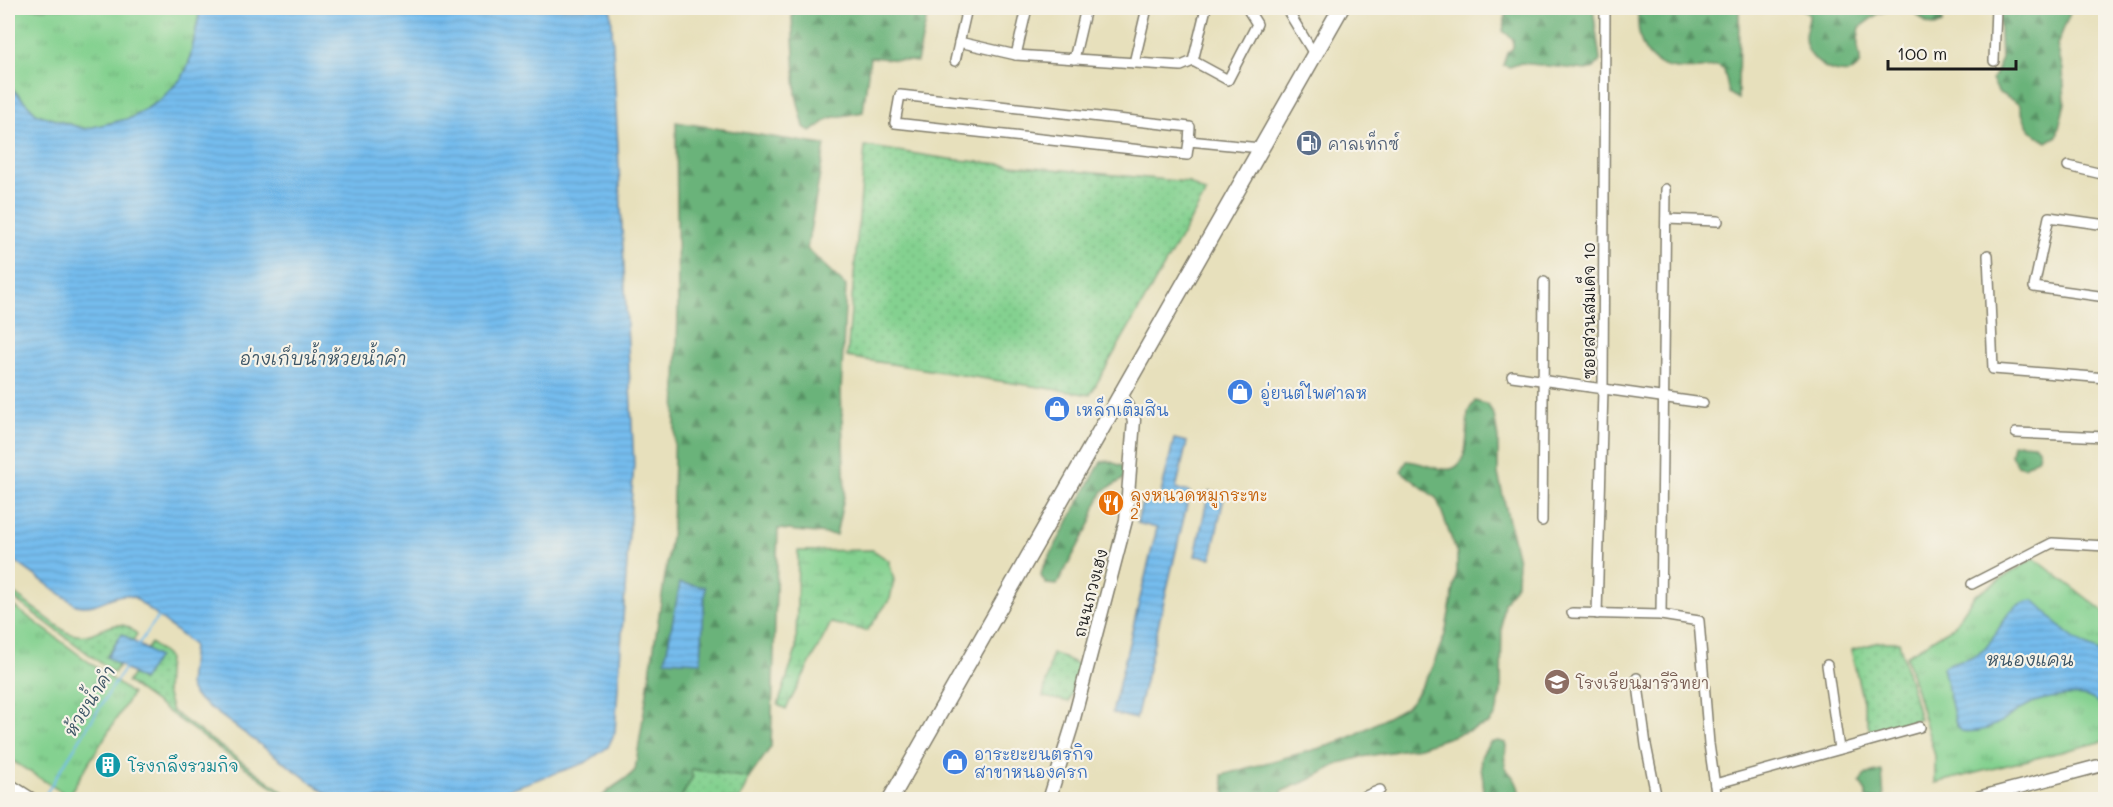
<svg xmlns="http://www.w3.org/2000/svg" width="2113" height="807" viewBox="0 0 2113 807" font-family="Mali,'Playpen Sans Thai',sans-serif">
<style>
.grass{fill:url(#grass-dots);stroke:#507656;stroke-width:1.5}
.forest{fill:url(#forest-firs);stroke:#44684b;stroke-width:1.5}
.wetland{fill:url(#wetland-marsh);stroke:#507656;stroke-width:1.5}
.park{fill:url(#park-tufts);stroke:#507656;stroke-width:1.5}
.water{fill:url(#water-rules);stroke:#486c84;stroke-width:1.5}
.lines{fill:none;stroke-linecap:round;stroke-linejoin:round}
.stream{stroke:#75bced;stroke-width:2}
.minor-casing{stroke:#827e6c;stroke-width:12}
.tertiary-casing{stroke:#827e6c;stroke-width:15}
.primary-casing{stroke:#827e6c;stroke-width:18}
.minor{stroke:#fff;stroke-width:9}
.tertiary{stroke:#fff;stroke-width:12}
.primary{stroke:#fff;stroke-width:15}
.labels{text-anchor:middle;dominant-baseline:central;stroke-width:4.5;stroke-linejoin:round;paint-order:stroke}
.service-label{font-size:16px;fill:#4e5e75;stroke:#f7f3e8;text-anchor:start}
.street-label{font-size:16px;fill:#1c1c1c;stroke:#f7f3e8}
.shop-label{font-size:16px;fill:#366cbe;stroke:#f7f3e8;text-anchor:start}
.food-label{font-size:16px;fill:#c56008;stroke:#f7f3e8;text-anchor:start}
.education-label{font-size:16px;fill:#785e54;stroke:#f7f3e8;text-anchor:start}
.culture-label{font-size:16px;fill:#0d838f;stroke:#f7f3e8;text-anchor:start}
.water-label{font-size:18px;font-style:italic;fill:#3b5465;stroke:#f7f3e8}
</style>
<defs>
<pattern id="grass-dots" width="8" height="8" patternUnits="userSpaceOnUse" patternTransform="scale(1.5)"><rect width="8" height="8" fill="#84d190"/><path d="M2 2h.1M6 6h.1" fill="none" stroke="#71b37c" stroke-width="1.8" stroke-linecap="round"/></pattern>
<pattern id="forest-firs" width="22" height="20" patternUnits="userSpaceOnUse" patternTransform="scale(1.5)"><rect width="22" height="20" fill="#6bb37a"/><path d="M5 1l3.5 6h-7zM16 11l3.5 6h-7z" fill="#579163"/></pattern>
<pattern id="wetland-marsh" width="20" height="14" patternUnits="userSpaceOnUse" patternTransform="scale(1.5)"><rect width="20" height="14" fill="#84d190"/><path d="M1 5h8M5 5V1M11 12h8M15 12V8" fill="none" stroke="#71b37c"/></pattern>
<pattern id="park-tufts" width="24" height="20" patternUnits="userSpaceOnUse" patternTransform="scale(1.5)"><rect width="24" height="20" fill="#84d190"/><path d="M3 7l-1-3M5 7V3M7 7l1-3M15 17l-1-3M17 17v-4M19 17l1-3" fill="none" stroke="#71b37c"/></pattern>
<pattern id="water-rules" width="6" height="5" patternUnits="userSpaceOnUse" patternTransform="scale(1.5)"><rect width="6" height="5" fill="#75bced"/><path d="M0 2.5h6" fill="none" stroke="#65a1cb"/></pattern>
</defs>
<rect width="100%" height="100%" fill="#f7f3e8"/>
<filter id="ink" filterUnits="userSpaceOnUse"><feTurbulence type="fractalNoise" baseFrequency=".0167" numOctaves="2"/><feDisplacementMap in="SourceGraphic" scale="12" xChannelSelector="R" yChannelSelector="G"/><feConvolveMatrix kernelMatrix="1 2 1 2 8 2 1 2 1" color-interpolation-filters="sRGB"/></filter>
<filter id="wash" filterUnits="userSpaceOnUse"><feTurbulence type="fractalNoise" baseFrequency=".008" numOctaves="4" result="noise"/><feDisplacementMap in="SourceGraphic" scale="24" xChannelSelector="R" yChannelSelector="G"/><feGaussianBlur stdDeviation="1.35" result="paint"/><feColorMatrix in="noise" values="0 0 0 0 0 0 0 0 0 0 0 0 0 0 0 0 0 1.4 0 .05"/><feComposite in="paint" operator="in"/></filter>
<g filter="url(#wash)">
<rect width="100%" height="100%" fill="#e7e0bc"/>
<g class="grass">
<polygon points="865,146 949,159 1188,182 1206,193 1090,395 847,357"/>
<path d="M8,589L66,632C93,643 98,624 121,625C127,625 133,630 137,634L133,641L122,634L107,656L119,665L114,673L8,594Z"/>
<polygon points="1879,642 1899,642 1920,719 1870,732 1851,650"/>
<polygon points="151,643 168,657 166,692 172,711 293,799 289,799 127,682 133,674 141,680 157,658 146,650"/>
<polygon points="1052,653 1080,665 1069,702 1043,697"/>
<polygon points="691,769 749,778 740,799 680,800 692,778"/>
</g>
<g class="forest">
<polygon points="797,8 929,8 917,62 870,57 863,112 830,118 811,132 804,127 796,95 792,16"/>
<polygon points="1507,8 1593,8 1600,60 1594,68 1586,70 1521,63 1510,67 1503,65 1507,53 1513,48 1513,39 1503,31"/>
<path d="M1641,8H1693L1709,11L1716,8H1754L1739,10L1738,99L1729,93L1724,70L1718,66C1669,76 1635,68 1638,11Z"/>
<path d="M1801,8H1896L1879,13L1860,27C1859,34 1857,40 1858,46C1858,53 1862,58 1859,65C1854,73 1847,73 1838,72C1822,69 1805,55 1805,37C1805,28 1810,23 1809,14Z"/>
<polygon points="1909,8 1939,8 1943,15 1942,23 1935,26 1927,23"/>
<path d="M1999,8H2072L2057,45L2063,70L2065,103L2057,136L2047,142C2027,130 2026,126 2019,104L1999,93L1992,80L2001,61Z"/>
<path d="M676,122L825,145L807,249L846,286L841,392L845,492L836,535L778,529L771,747L749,778L691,769L692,778L680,799L603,800L602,797C612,785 625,782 635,770L672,530L678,312Z"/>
<path d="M1475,401L1488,405L1494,415L1498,438V474L1518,560L1517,583L1504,603L1502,615L1501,692L1496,715L1488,724L1420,747L1362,757L1340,763L1309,780L1282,791L1283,799H1227L1222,775L1331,745L1353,736L1406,707L1414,698L1432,668L1445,634L1457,572V554L1437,499L1401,471L1407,461C1420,462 1431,468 1443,469C1472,473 1466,429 1468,413C1469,408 1473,405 1475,401Z"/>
<polygon points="2021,443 2034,444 2039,450 2038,457 2025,467 2017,465 2011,455 2013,444"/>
<polygon points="1108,461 1125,467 1127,473 1122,480 1103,491 1095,507 1091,522 1057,585 1046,584 1041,576 1042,570 1101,462"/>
<path d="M1498,741L1506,743L1505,768C1514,777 1521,786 1519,799H1482C1482,793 1484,786 1483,780C1480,761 1477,759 1490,743Z"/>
<polygon points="1882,771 1884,799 1866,799 1866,792 1860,783 1864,775"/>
</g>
<polygon class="wetland" points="873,550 889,561 894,580 890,599 867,631 831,623 786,709 778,705 796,650 798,551"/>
<g class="park">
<polygon points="8,8 198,8 199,16 189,63 182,78 159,101 131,118 85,129 36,114 8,84"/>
<polygon points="2034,558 2105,612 2105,741 1935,783 1935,756 1906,656 1954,626 1974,596"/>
<polygon points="8,602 132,694 68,796 8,758"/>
</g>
<g class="water">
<path d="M198,8H611L634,464L615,732L608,747L585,763L480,799H334L194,696L189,685L193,645L135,598C132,597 129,595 126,595C110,594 95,611 76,605L8,556V84L37,114L85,129L131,118L159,101L182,78L189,63L199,16Z"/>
<polygon points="1174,439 1187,442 1176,489 1190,492 1136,719 1112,713 1157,528 1137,523 1143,498 1159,502"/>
<polygon points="1209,491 1224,497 1211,558 1195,556"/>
<polygon points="680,583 705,587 701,662 665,660"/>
<path d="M2033,600C2049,611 2053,622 2068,634C2079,643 2094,648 2105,657V709C2101,706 2096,700 2090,698C2080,692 2041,698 2030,704C2005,716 1993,735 1961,731L1956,724L1943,667C1951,661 1968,660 1978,654C2002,639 1999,605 2033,600Z"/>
<polygon points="122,634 158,657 142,680 107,657"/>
</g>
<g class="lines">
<g class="stream">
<polyline points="137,646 158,617"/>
<polyline points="42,800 125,667"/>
</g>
</g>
</g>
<g filter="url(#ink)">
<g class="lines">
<g class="minor-casing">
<g id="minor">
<polyline points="1286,8 1314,54"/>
<polyline points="959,42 1016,55 1181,66 1193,61 1206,8"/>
<polyline points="1016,55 1027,8"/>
<polyline points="1074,59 1086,8"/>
<polyline points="955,61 967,8"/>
<polyline points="1193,61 1228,80 1257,24 1247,8"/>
<polyline points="1994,61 1996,8"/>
<polyline points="1134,63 1147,8"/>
<polyline points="1189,141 1190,127 900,95 895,123 1187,155 1189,141 1260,148"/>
<polyline points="2068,166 2106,175"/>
<polyline points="1666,219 1718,221"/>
<polyline points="2106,225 2049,217 2034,287 2106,297"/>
<polyline points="1988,255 1993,369 2106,378"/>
<polyline points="1512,376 1703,403"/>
<polyline points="2016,433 2106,437"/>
<polyline points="1542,521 1544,282"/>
<polyline points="1972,584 2052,543 2106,546"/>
<polyline points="1572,613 1661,615 1699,621 1709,744 1717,800"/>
<polyline points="1597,614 1603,389 1605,8"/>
<polyline points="1661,615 1666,189"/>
<polyline points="1827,665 1839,749"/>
<polyline points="1637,678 1646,745 1657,800"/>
<polyline points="1715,784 1920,727"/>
<polyline points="1356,800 1380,790"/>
</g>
</g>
<g class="tertiary-casing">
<g id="tertiary">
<polyline points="1049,800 1072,726 1126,520 1134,420 1120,393"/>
<polyline points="1970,800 2106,764"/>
</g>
</g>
<g class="primary-casing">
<g id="primary">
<polyline points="8,786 30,800"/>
<polyline points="890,800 1341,8"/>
</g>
</g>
<use href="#minor" class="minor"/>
<use href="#tertiary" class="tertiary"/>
<use href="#primary" class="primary"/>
</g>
</g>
<defs>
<g id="fuel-disc" transform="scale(1.35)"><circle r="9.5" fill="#5c6f8a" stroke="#f7f3e8"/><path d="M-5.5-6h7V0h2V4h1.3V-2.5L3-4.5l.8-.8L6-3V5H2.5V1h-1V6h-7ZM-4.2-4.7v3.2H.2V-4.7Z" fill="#fff"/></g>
<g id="shop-disc" transform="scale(1.35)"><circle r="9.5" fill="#3f7fe0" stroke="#f7f3e8"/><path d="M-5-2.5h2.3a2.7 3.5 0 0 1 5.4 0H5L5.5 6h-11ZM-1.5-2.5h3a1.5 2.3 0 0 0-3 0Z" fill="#fff"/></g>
<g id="restaurant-disc" transform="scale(1.35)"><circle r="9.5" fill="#e8710a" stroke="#f7f3e8"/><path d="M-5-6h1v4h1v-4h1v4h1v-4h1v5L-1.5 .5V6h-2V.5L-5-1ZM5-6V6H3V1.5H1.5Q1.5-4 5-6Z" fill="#fff"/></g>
<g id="school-disc" transform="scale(1.35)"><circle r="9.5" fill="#8d6e63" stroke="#f7f3e8"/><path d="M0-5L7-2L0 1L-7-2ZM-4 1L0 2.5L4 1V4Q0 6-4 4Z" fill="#fff"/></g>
<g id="building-disc" transform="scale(1.35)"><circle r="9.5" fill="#0f9aa8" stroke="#f7f3e8"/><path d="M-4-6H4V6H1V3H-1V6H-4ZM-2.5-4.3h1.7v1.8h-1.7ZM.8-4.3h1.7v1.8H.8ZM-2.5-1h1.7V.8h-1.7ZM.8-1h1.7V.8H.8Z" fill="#fff"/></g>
</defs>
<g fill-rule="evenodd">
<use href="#fuel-disc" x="1309" y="143"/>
<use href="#shop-disc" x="1240" y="392"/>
<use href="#shop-disc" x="1057" y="409"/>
<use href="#restaurant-disc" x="1111" y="503"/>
<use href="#school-disc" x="1557" y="682"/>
<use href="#shop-disc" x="955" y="762"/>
<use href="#building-disc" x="108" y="765"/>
</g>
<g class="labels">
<g class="service-label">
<text x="1328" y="143">คาลเท็กซ์</text>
</g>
<g class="street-label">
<text transform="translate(1588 311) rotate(-90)">ซอยสวนสมเด็จ 10</text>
<text transform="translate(1090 593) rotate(-75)">ถนนกวงเฮง</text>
</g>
<g class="shop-label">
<text x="1260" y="392">อู่ยนต์ไพศาลห</text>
<text x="1076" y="409">เหล็กเติมสิน</text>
<text x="974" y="753">อาระยะยนตรกิจ<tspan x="974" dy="18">สาขาหนองครก</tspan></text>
</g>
<g class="food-label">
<text x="1130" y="494">ลุงหนวดหมูกระทะ<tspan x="1130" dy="18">2</tspan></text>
</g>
<g class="education-label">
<text x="1576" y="682">โรงเรียนมารีวิทยา</text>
</g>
<g class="culture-label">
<text x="128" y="765">โรงกลึงรวมกิจ</text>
</g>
<g class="water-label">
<text x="323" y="358">อ่างเก็บน้ำห้วยน้ำคำ</text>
<text x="2030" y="659">หนองแคน</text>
<text transform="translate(89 701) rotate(-58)">ห้วยน้ำคำ</text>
</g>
</g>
<rect width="2113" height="807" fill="none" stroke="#f7f3e8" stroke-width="30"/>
<path d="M1888 60v9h128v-9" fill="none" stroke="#1c1c1c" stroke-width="3"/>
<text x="1897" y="60" font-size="18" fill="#1c1c1c" stroke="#f7f3e8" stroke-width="4.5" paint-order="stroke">100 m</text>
</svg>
